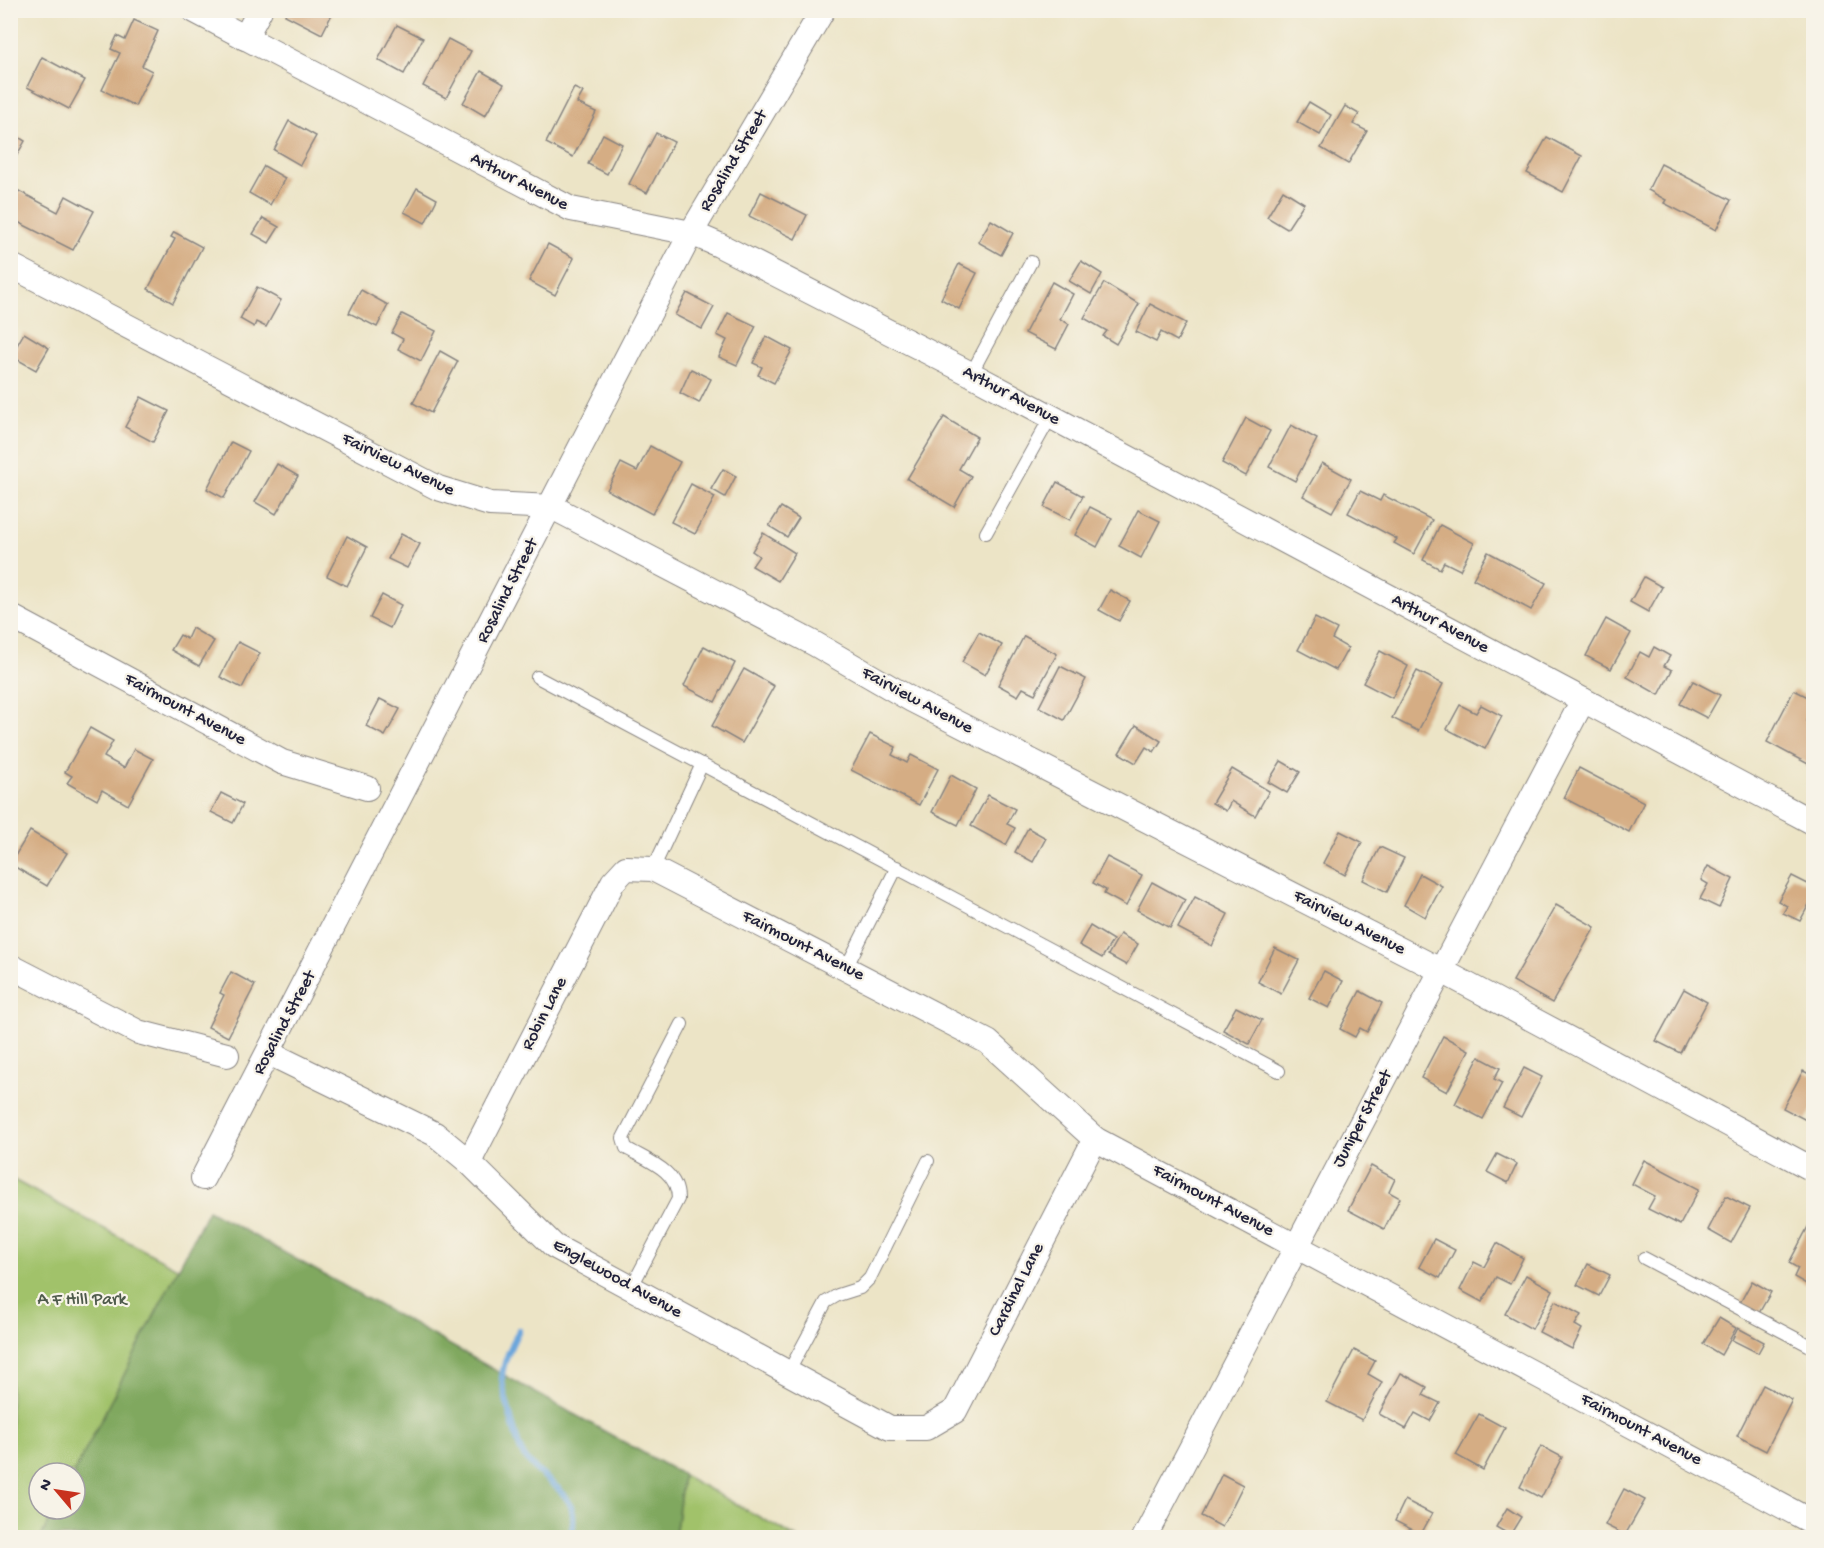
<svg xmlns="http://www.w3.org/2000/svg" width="1824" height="1548" viewBox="0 0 1824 1548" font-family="'Gochi Hand',sans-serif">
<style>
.green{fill:#a1c26a;stroke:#627252;stroke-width:1.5}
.forest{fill:#80a85e;stroke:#51654c;stroke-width:1.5}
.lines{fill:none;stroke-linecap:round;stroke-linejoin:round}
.stream{stroke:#6aa6db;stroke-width:6}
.building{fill:#d5ad84}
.service-casing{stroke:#878380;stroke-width:14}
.minor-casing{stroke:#878380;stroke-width:26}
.service{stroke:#fff;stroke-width:12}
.minor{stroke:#fff;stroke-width:24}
.labels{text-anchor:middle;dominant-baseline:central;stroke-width:4.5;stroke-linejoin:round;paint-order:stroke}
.street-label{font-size:18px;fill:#22223b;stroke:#f7f3e8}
.park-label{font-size:18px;fill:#4e5a4b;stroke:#f7f3e8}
</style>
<rect width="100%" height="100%" fill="#f7f3e8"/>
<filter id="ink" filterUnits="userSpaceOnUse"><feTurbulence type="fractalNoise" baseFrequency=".0167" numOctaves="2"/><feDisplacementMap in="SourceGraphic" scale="12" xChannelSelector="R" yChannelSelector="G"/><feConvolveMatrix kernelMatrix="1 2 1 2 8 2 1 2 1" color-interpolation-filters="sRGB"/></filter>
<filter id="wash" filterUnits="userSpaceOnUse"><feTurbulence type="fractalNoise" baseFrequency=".008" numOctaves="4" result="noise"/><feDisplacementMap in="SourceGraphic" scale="24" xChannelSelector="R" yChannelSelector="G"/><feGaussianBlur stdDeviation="1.35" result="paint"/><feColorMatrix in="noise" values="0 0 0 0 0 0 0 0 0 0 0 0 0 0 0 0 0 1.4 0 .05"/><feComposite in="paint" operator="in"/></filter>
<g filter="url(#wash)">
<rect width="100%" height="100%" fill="#ece4c6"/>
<g class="green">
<polygon points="10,1178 179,1269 74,1473 39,1473 39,1509 55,1509 41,1537 11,1537"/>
<polygon points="683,1475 796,1537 675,1538"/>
</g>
<polygon class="forest" points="208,1210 683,1475 675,1537 41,1537 55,1509 75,1509 74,1473"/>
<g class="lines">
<path class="stream" d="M519,1330C512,1344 503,1362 502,1377C501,1384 518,1446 522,1453C541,1485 586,1490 570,1538"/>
</g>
<g id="blocks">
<g class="building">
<polygon points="287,10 334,10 322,34 285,15"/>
<polygon points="134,20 158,31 142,66 152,71 135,106 102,90 120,53 111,49 117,36 125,40"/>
<polygon points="397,25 423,38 404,74 378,60"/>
<polygon points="448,39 471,51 446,98 423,86"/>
<polygon points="42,57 85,80 69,109 27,87"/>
<polygon points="481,71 504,84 485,116 463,103"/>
<polygon points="574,88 583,92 577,103 596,112 573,157 546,143"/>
<polygon points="1309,102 1331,115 1320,135 1297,122"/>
<polygon points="1345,106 1359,114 1353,124 1367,131 1348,164 1321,148"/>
<polygon points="289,121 316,136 300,165 274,150"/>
<polygon points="10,132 25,141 10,167"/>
<polygon points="656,133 674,142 647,193 629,184"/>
<polygon points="603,134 622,144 607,174 588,164"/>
<polygon points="1547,137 1582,156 1563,192 1527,173"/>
<polygon points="1661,164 1731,200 1716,230 1664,203 1666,200 1648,190"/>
<polygon points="264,166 285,178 270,205 249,193"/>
<polygon points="417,188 437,199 425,223 404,212"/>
<polygon points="15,189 58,212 66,196 94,211 73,250 10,218 10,197"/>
<polygon points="1283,190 1304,203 1287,229 1267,217"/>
<polygon points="761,192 807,215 795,239 749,216"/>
<polygon points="263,218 279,227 269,243 253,234"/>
<polygon points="991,220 1013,233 1001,255 978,242"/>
<polygon points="174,232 202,247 173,303 148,289 175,239 171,237"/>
<polygon points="548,244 574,258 555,295 529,281"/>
<polygon points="1081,261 1102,274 1091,294 1069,281"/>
<polygon points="959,264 977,273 959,309 941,299"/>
<polygon points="1052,282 1073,294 1060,319 1069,324 1056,349 1025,333"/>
<polygon points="1104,283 1139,304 1116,344 1103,336 1107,331 1084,318"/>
<polygon points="257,287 281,300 266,327 256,322 254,327 240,319"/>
<polygon points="361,290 388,305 377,327 349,313"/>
<polygon points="687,293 714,307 702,329 675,315"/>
<polygon points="1150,304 1186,323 1177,341 1161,332 1156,342 1136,332"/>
<polygon points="728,313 756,326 737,365 719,357 727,340 717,335"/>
<polygon points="402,314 436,331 421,361 398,349 403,339 392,333"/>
<polygon points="24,333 49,348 36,370 11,356"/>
<polygon points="766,336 792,350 774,383 758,375 762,367 753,363"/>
<polygon points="440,351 458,361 431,413 413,403"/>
<polygon points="691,369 711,379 699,403 680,393"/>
<polygon points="141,397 169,411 153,442 125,427"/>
<polygon points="944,417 977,437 959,469 971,476 954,507 907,479"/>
<polygon points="1246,418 1270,431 1246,476 1222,463"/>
<polygon points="1291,425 1317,439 1295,481 1269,467"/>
<polygon points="231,442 249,451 224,498 207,489"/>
<polygon points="650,446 680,462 652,514 607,490 621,463 637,471"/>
<polygon points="1322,463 1351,479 1332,512 1303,496"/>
<polygon points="277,464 298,476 276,514 255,502"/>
<polygon points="723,469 736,476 725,497 711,489"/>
<polygon points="1057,482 1083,496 1070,520 1044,507"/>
<polygon points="691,484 715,497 695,534 671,522"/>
<polygon points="1360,491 1380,501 1383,495 1432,520 1414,554 1394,543 1397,539 1348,513"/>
<polygon points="781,507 799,518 787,537 769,526"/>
<polygon points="1090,507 1112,518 1097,547 1075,535"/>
<polygon points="1138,510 1160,521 1141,558 1119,546"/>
<polygon points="1440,525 1474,543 1460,570 1444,562 1440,569 1423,560"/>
<polygon points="763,533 795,553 778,581 752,566 759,556 752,551"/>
<polygon points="401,534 420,544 407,568 388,559"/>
<polygon points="347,536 367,547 347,586 327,576"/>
<polygon points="1488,552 1546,583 1531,610 1473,579"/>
<polygon points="1644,577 1662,587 1648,612 1630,602"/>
<polygon points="1110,590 1130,601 1119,621 1099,610"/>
<polygon points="382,595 401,605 390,628 370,618"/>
<polygon points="1315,618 1337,629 1332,639 1348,648 1336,670 1298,650"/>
<polygon points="1606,619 1631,633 1611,669 1586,656"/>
<polygon points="192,628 214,641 199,666 171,650 180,635 187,639"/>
<polygon points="979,632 1002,645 985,675 962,662"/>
<polygon points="1024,636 1057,654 1035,694 1023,688 1018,696 998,685"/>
<polygon points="238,642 260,653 242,688 220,677"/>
<polygon points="704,646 735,663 715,702 684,686"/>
<polygon points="1654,647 1670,656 1664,666 1672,670 1659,695 1627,677 1640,652 1649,657"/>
<polygon points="1380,651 1408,666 1392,698 1363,683"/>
<polygon points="1060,666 1086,679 1064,720 1039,707"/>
<polygon points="744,669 774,686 742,743 712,726"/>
<polygon points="1417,671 1443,684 1418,731 1392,718"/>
<polygon points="1693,681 1720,695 1707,718 1680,704"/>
<polygon points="1794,690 1814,700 1814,707 1806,721 1814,725 1814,758 1810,765 1767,742"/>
<polygon points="380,699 400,709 385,736 366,726"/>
<polygon points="1460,705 1476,713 1481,705 1502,716 1485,749 1447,729"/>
<polygon points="1136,725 1161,741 1154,752 1146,747 1136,763 1119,753"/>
<polygon points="90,728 113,741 104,757 124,768 134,749 153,759 128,805 102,790 97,800 67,783 72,776 65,772"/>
<polygon points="870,734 896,747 892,755 907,763 911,755 938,769 919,805 851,770"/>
<polygon points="1281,761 1300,772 1287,793 1268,782"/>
<polygon points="1579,768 1644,802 1629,832 1564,798"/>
<polygon points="1232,769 1269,791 1255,816 1231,801 1226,811 1212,803"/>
<polygon points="951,775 976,789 958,825 932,812"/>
<polygon points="221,793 243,804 233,823 211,812"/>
<polygon points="988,795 1015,809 1007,824 1015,828 1006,845 971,826"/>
<polygon points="1028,828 1046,838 1033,862 1015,852"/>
<polygon points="30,831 67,853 47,886 10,864"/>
<polygon points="1340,831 1362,842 1345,875 1323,863"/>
<polygon points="1380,847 1404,858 1387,892 1363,880"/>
<polygon points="1107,857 1142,875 1126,906 1104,894 1106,890 1093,883"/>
<polygon points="1708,866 1733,879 1719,908 1700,899 1708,884 1701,880"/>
<polygon points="1420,874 1442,886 1425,917 1404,905"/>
<polygon points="1792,876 1814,887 1814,895 1800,921 1783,913 1787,906 1778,901"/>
<polygon points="1152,882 1185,900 1170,928 1137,910"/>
<polygon points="1195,897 1228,914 1212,946 1178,928"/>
<polygon points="1556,905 1595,927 1552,1003 1513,981"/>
<polygon points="1090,926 1113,940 1102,958 1079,945"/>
<polygon points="1120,934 1138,944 1126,965 1108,955"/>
<polygon points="1275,948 1299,960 1281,994 1258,982"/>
<polygon points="1324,971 1343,981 1329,1008 1309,998"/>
<polygon points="231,972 255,985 228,1037 208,1027 224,995 220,993"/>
<polygon points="1684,989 1707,1002 1680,1053 1656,1041"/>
<polygon points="1360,991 1382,1003 1367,1032 1360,1028 1355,1037 1340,1029"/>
<polygon points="1236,1007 1262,1020 1249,1044 1223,1030"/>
<polygon points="1443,1036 1469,1050 1447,1092 1421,1078"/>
<polygon points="1479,1057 1500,1068 1494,1079 1502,1083 1483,1119 1455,1104"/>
<polygon points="1524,1068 1542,1077 1521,1117 1503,1108"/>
<polygon points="1803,1071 1814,1076 1814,1107 1806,1120 1783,1108"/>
<polygon points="1497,1154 1517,1164 1508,1183 1487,1172"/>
<polygon points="1644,1160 1699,1189 1680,1225 1648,1209 1655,1196 1632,1184"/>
<polygon points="1371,1166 1395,1179 1389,1192 1400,1198 1384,1229 1348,1210"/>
<polygon points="1726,1196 1750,1208 1731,1243 1708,1230"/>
<polygon points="1810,1223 1814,1225 1814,1274 1808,1285 1794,1277 1798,1268 1789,1263"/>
<polygon points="1434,1239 1455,1250 1440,1278 1419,1267"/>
<polygon points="1497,1243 1523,1258 1510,1284 1496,1277 1482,1302 1460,1290 1474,1262 1484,1267"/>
<polygon points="1588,1264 1610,1275 1599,1296 1577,1285"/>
<polygon points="1526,1275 1553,1290 1532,1329 1505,1314"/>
<polygon points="1752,1281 1771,1292 1759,1313 1740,1303"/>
<polygon points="1555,1301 1581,1315 1575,1325 1582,1329 1572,1349 1539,1332"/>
<polygon points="1719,1318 1736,1328 1721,1355 1703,1344"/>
<polygon points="1738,1328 1764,1342 1758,1353 1732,1340"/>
<polygon points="1354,1350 1375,1361 1368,1374 1382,1382 1362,1420 1327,1402"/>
<polygon points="1401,1373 1427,1387 1423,1395 1440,1403 1430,1421 1415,1413 1406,1429 1379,1414"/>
<polygon points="1763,1385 1792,1400 1766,1451 1737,1436"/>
<polygon points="1479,1414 1505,1428 1483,1470 1456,1455"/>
<polygon points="1541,1446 1562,1457 1541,1498 1520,1487"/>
<polygon points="1222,1474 1243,1485 1222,1527 1201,1516"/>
<polygon points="1624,1489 1645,1500 1625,1535 1605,1525"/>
<polygon points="1405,1500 1432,1514 1421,1534 1395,1521"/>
<polygon points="1507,1508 1521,1517 1510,1535 1496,1527"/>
</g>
</g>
</g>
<g filter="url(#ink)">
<use href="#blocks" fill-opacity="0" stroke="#878380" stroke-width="1.5"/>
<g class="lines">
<g class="service-casing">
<g id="service">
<polyline points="971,374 1031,262"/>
<polyline points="986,533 1050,418"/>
<polyline points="537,677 1279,1071"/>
<polyline points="653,869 702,764"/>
<polyline points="846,968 897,867"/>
<polyline points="1644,1258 1814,1348"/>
<path d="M631,1288L678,1199C678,1170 648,1161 626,1148L623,1138L682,1024"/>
<polyline points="788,1373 826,1302 838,1295 860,1288 870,1278 928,1161"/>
</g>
</g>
<g class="minor-casing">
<g id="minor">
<polyline points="193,10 571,209 691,233 719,245 971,374 1814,823"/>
<polyline points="245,38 260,10"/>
<polyline points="10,265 438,488 490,504 552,507 815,644 912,700 1442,971 1814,1170"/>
<polyline points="10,616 282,762 367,788"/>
<polyline points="10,966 138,1032 227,1055"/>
<polyline points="269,1053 435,1134 469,1162 554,1246 890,1428 926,1428 955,1411 1095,1139"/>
<polyline points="469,1162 613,882 626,868 653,869 988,1042 1095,1139 1814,1523"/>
<polyline points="203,1178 691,233 823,10"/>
<polyline points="1144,1538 1583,700"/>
</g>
</g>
<use href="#service" class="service"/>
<use href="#minor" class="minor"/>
</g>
</g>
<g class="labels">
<g class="street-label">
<text transform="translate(734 161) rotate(-59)">Rosalind Street</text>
<text transform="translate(519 182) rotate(27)">Arthur Avenue</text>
<text transform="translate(1011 396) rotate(28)">Arthur Avenue</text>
<text transform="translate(398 465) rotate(26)">Fairview Avenue</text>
<text transform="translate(508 591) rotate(-63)">Rosalind Street</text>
<text transform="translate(1440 624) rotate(28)">Arthur Avenue</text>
<text transform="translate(917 701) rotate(28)">Fairview Avenue</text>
<text transform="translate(185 710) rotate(28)">Fairmount Avenue</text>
<text transform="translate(1349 923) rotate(27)">Fairview Avenue</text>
<text transform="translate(803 946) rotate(27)">Fairmount Avenue</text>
<text transform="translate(545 1014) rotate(-63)">Robin Lane</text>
<text transform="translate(285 1023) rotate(-62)">Rosalind Street</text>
<text transform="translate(1363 1119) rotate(-62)">Juniper Street</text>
<text transform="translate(1213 1201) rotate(28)">Fairmount Avenue</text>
<text transform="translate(617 1279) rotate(29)">Englewood Avenue</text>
<text transform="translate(1017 1290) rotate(-63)">Cardinal Lane</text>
<text transform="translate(1641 1430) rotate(28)">Fairmount Avenue</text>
</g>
<g class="park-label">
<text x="82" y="1300">A F Hill Park</text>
</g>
</g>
<rect width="1824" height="1548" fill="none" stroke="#f7f3e8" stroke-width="36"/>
<g transform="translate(57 1491) rotate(299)"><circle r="28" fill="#f7f3e8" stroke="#a29fa3" stroke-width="1.5"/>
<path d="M0-4.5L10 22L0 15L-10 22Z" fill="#c8321e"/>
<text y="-9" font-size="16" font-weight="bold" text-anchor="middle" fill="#22223b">N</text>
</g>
</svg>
